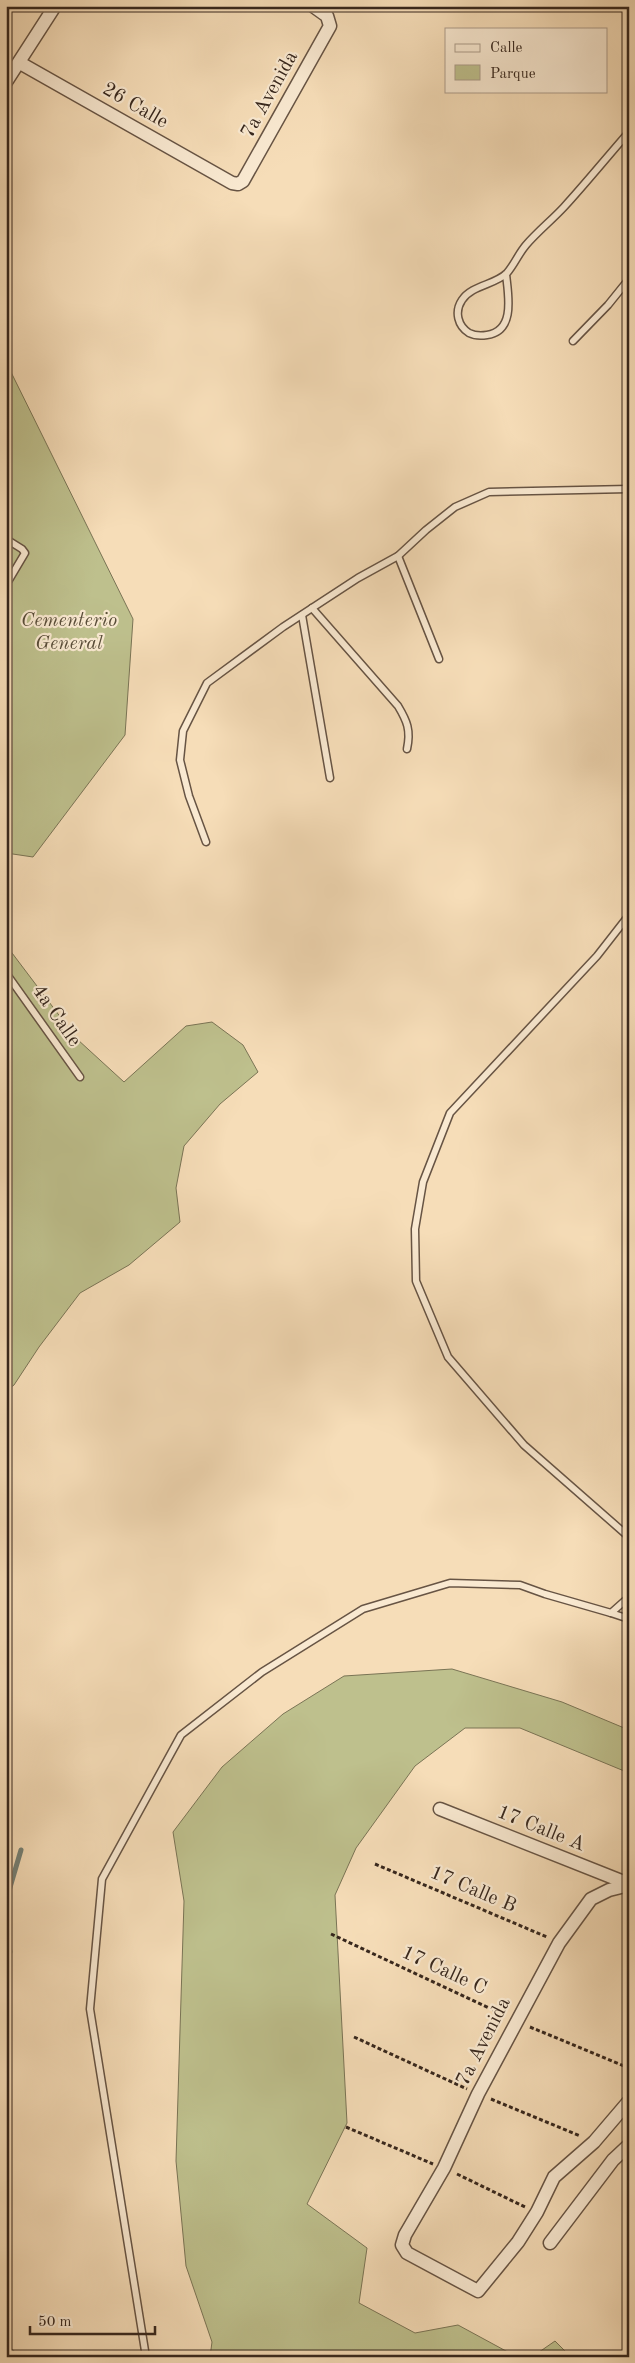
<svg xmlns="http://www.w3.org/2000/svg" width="635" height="2363" viewBox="0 0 635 2363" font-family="'Old Standard TT',serif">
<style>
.green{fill:#bec08d;stroke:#7a7455}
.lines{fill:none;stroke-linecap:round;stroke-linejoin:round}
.stream{stroke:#748076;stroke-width:5}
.lane-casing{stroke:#675444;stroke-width:9}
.street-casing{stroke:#675444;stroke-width:15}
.path{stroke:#37271d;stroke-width:3;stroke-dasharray:4 2.5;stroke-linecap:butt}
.lane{stroke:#f9e9d1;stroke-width:6}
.street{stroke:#f9e9d1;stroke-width:12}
.labels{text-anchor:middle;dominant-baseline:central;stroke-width:4.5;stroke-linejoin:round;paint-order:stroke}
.street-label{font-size:20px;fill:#37271d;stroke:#f9e9d1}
.park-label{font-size:20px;font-style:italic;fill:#594d39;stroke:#f9e9d1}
</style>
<rect width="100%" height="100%" fill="#f6ddb8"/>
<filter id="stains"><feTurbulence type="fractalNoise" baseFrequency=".004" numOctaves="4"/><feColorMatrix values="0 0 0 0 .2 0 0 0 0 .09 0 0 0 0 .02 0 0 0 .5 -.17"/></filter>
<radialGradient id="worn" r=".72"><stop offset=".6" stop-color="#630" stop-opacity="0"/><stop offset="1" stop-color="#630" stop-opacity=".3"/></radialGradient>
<g class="green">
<polygon points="6,362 133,619 125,735 33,857 6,853"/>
<polygon points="6,945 77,1039 124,1082 186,1026 212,1022 243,1045 258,1072 220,1104 184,1146 176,1188 180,1222 129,1265 80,1293 39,1347 14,1385 6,1391"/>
<polygon points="452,1669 562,1702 629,1730 629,1773 520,1728 465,1728 415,1766 356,1848 335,1895 347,2123 307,2204 367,2248 359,2303 415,2333 458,2325 517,2357 210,2357 212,2342 186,2266 176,2161 184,1901 173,1832 222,1767 283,1714 344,1676"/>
<polygon points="555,2341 571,2357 532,2357"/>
</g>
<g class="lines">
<g class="stream">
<polyline points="6,1901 21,1850"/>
<polyline points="6,1929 10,1952 6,1958"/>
<polyline points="6,2227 9,2231 9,2303 6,2316"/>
<polyline points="6,2346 17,2357"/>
</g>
<g class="lane-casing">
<g id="lane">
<path d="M506,274C508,294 516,331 487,335C481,336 475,336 469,333C458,326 454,312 462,300C472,285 495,285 507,273C514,265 519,253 526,245C538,231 552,220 564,207C586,183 607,157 629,132"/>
<polyline points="573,341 608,305 629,279"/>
<polyline points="6,539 22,549 25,553 6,585"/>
<polyline points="398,556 439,659"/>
<path d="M312,608L398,706C407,721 411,730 407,749"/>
<polyline points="302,615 330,778"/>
<polyline points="206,842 189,796 180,760 183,731 207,683 283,627 358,578 398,556 426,530 455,507 489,492 629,489"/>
<polyline points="629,915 597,956 450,1113 423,1182 415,1229 416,1281 448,1357 524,1445 629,1537"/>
<polyline points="6,973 80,1077"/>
<polyline points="611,1613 629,1619"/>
<polyline points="146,2357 90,2009 102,1879 181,1735 262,1672 363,1609 450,1583 520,1585 545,1594 611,1613 629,1597"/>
</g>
</g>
<g class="street-casing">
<g id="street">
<polyline points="20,63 232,183 238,184 243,181 330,26 327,16 313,6"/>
<polyline points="6,82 55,6"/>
<polyline points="440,1809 629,1884"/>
<polyline points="629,1885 609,1890 591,1899 559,1943 478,2094 444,2168 405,2235 402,2245 407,2253 478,2291 518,2242 537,2212 554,2177 594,2142 629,2101"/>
<polyline points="550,2243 613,2160 629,2145"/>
</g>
</g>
<g class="path">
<polyline points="375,1864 547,1937"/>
<polyline points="331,1934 504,2015"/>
<polyline points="530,2027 629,2068"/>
<polyline points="354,2037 467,2089"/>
<polyline points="491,2099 580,2136"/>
<polyline points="346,2127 433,2164"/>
<polyline points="457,2174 525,2207"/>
</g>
<use href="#lane" class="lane"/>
<use href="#street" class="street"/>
</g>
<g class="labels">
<g class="street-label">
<text transform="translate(270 95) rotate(-61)">7a Avenida</text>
<text transform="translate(135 106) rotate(30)">26 Calle</text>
<text transform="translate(56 1016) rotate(55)">4a Calle</text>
<text transform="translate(541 1829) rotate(22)">17 Calle A</text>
<text transform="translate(473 1890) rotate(23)">17 Calle B</text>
<text transform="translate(444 1971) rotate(25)">17 Calle C</text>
<text transform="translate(484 2042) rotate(-63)">7a Avenida</text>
</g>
<g class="park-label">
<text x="69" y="621">Cementerio<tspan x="69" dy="23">General</tspan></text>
</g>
</g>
<rect width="635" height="2363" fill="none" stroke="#f6ddb8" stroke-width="25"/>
<rect x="8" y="8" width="620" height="2348" fill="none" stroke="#37271d" stroke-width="2.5"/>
<rect x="12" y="12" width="610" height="2338" fill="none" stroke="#37271d"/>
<rect x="445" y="28" width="162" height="65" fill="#f9e9d1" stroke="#ab9b89"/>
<rect x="455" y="44" width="25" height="8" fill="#f9e9d1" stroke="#ab9b89"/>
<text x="490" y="52" font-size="15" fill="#37271d">Calle</text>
<rect x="455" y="65" width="25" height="15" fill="#bec08d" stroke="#ab9b89"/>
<text x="490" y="78" font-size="15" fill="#37271d">Parque</text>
<path d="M30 2326v8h125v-8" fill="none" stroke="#37271d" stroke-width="2.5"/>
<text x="38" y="2326" font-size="15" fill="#37271d" stroke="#f9e9d1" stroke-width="4" paint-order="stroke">50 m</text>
<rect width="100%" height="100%" filter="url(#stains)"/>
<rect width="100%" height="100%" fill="url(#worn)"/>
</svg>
